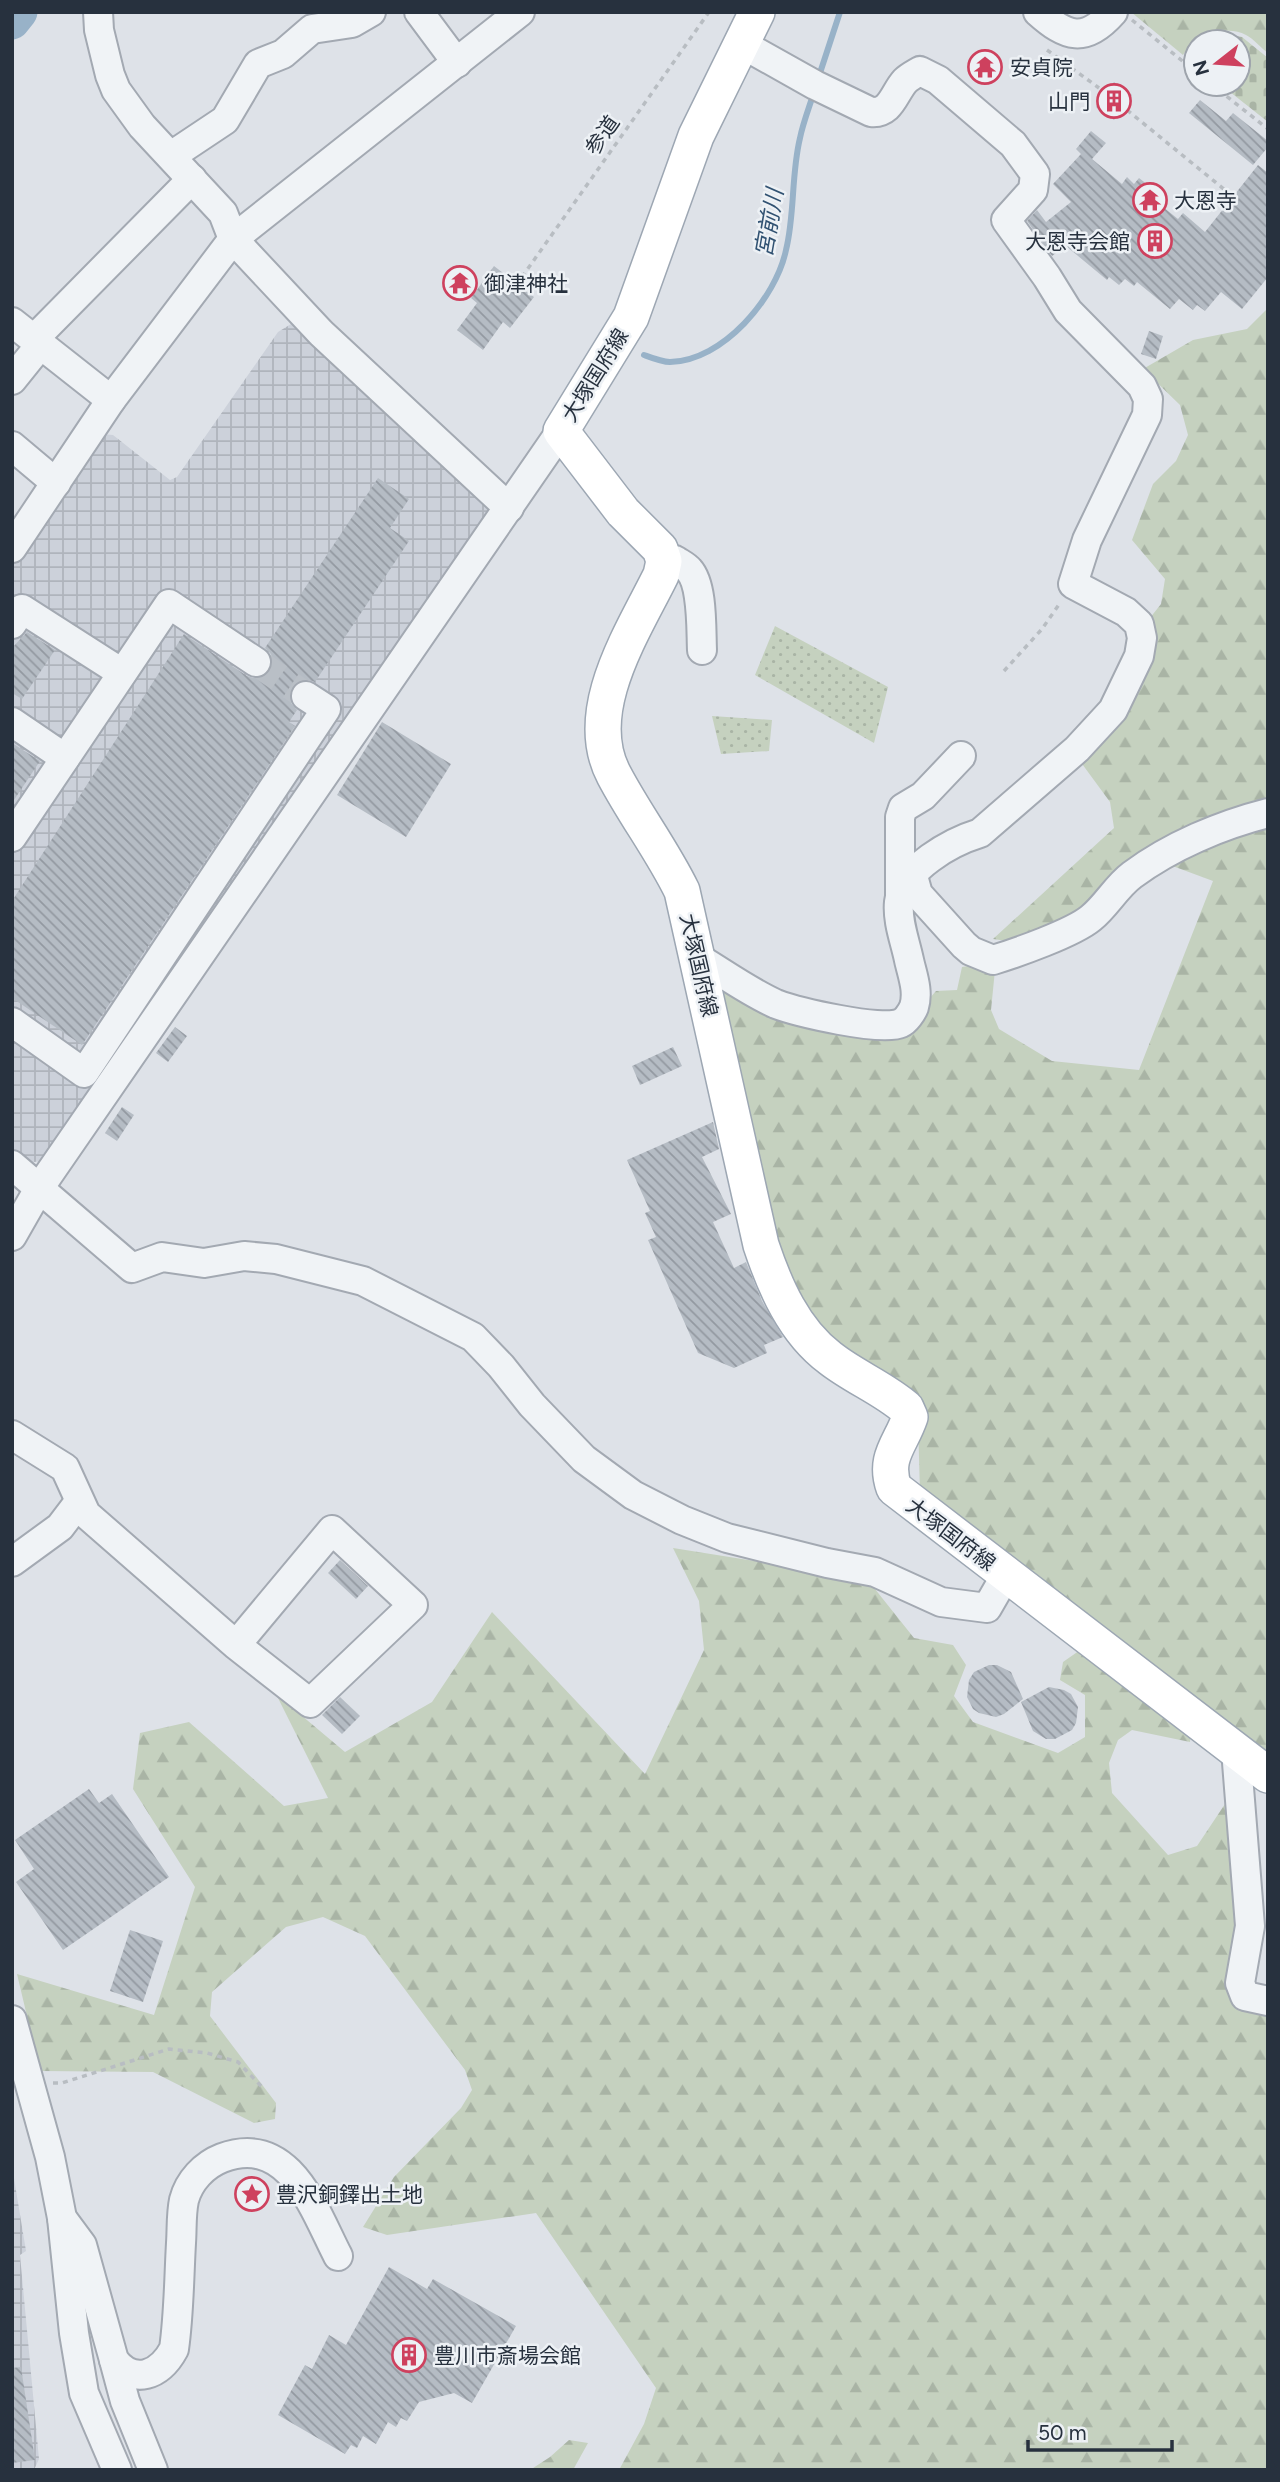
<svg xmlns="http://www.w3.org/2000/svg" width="1280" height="2482" viewBox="0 0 1280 2482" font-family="Figtree,'Noto Sans JP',sans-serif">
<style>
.industrial{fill:url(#industrial-grid)}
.grass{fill:url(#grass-dots)}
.forest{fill:url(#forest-firs)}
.cemetery{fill:url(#cemetery-stones)}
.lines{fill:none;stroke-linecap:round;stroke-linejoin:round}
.stream{stroke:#98b2c8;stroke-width:6}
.river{stroke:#98b2c8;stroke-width:35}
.building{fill:url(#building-back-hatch)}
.minor-tunnel{stroke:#b9bfc6;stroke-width:28;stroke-dasharray:28 14;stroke-linecap:butt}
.minor-casing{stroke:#a3a9b2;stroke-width:32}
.major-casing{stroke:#9da7b3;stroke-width:38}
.path{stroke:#b8bdc2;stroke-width:3.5;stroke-dasharray:5 5;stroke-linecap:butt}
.minor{stroke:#f0f3f6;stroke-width:28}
.major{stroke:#fff;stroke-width:35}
.labels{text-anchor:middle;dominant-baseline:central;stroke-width:5;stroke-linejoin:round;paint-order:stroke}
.poi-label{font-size:21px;fill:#27313e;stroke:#edf1f5;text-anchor:start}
.street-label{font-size:21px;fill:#27313e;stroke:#edf1f5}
.water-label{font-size:23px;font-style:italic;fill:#315272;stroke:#edf1f5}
</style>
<defs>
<pattern id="industrial-grid" width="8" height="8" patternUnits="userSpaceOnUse" patternTransform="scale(1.75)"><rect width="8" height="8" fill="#ccd1da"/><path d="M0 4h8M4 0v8" fill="none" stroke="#afb4bc"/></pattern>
<pattern id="grass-dots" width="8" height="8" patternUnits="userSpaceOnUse" patternTransform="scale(1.75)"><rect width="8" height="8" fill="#c5d1bf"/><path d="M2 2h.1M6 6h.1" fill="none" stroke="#a9b4a5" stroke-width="1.8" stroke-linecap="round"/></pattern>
<pattern id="forest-firs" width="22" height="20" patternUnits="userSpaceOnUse" patternTransform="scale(1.75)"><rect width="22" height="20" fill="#c5d1bf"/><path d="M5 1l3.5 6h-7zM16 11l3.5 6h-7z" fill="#a9b4a5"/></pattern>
<pattern id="cemetery-stones" width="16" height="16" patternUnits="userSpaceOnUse" patternTransform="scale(1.75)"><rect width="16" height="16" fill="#c5d1bf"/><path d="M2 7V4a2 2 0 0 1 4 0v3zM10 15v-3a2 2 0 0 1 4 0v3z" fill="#a9b4a5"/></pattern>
<pattern id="building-back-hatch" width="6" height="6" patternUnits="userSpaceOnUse" patternTransform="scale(1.75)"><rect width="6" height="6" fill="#b5bcc4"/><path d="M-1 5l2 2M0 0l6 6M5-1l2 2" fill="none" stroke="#9399a1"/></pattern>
</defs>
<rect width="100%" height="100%" fill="#dee2e8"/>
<g class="industrial">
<polygon points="291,324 297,325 494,509 44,1161 24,1163 12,1158 12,565 101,434 113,435 170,480 177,477 278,332"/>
<polygon points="12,2166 26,2251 20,2255 39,2459 34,2470 12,2470"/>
</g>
<g class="grass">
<polygon points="775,626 888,687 874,743 755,675"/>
<polygon points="712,716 772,720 769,751 721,754"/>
</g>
<g class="forest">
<path d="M1131,12H1268V53C1261,48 1254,39 1246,35C1225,24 1196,36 1183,55Z"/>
<polygon points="1268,308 1268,1761 920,1493 918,1421 832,1348 779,1271 717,982 908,1023 936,991 957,990 962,967 982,964 995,970 991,1010 999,1029 1052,1061 1139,1070 1213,881 1143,855 1120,869 1079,911 1026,938 1007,941 993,939 1114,828 1110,802 1077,757 1142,628 1161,604 1165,579 1132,540 1153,484 1176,461 1188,435 1180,405 1143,369 1193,340 1247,329"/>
<polygon points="673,1548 867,1579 914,1638 953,1645 966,1665 954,1696 973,1722 1058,1753 1085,1737 1085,1695 1060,1680 1063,1662 1083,1648 1191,1728 1190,1742 1132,1730 1118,1740 1109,1763 1112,1793 1168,1855 1197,1846 1231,1795 1242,1929 1228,1984 1268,2011 1268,2470 619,2470 644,2424 656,2388 536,2213 387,2235 363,2227 394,2177 461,2108 472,2090 465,2070 365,1936 323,1917 286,1927 212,1992 210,2016 276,2103 275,2119 254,2123 153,2072 40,2071 17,1974 154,2015 195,1887 133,1789 140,1733 189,1722 284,1806 328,1798 276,1694 345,1752 432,1702 492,1612 645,1774 704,1650 699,1601"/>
<polygon points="569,2440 588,2443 573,2470 530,2470 550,2457"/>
</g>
<polygon class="cemetery" points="1222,34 1242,37 1268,58 1268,122 1220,84 1238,84 1238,42 1203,42"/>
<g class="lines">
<g class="stream">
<polyline points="818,79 840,12"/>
<path d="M644,355C652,358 662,362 670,362C723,361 776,298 786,250C795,214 791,175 800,138C803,123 809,108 814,92"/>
</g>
<polyline class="river" points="12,22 20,12"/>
</g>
<g class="building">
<polygon points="1114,82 1132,95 1114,120 1096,107"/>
<polygon points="1200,100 1226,121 1233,113 1268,141 1268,147 1253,165 1189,113"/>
<polygon points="1091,131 1106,143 1092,159 1122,184 1127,177 1134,184 1139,178 1153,189 1148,195 1178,219 1183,213 1205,232 1258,165 1268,173 1268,277 1242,309 1221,292 1205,311 1197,305 1193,310 1179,299 1170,309 1137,282 1134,286 1125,279 1119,285 1109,277 1107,280 1066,246 1052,256 1027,221 1037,210 1046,222 1071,202 1053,184 1081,154 1076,149"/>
<polygon points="494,266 534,297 510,328 503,322 483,350 457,330 477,303 471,298"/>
<polygon points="1149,331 1163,336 1156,359 1141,354"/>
<polygon points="378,478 409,499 390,528 409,541 315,682 308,680 299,681 292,688 290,694 291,703 297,710 289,722 295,726 82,1045 12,998 12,901 184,634 247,676 256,679 264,677 270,671 273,662 271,654 265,648"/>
<polygon points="27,632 55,650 22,699 12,693 12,648"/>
<polygon points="382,722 451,764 406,837 337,795"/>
<polygon points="12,743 40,761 12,803"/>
<polygon points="175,1027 187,1036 168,1062 156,1053"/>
<polygon points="673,1047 682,1066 640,1085 632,1066"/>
<polygon points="122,1107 134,1115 117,1141 105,1133"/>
<polygon points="713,1122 719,1149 702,1157 731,1214 713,1222 734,1268 746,1262 762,1301 783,1337 764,1345 767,1353 734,1368 698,1353 648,1240 656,1237 645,1213 650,1211 627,1160"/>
<polygon points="340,1560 368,1586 356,1599 328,1573"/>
<polygon points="989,1665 997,1665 1011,1672 1023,1699 1004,1714 996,1717 979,1713 973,1709 967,1697 969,1680 974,1672"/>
<polygon points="1049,1687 1064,1690 1071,1694 1078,1707 1076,1723 1072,1730 1055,1739 1046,1739 1033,1731 1021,1702"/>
<polygon points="340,1697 360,1716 342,1734 322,1715"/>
<polygon points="89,1789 99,1803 112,1794 169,1877 63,1950 16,1882 34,1869 15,1840"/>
<polygon points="130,1930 163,1941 143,2002 110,1991"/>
<polygon points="389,2267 427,2289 433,2279 516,2326 472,2403 454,2393 419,2402 407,2421 401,2418 396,2427 388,2422 376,2444 363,2436 357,2448 351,2445 345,2454 278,2415 305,2365 312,2369 329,2335 346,2345"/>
<polygon points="21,2367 35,2460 12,2463 12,2368"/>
</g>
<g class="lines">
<polyline class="minor-tunnel" points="256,662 306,696"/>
<g class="minor-casing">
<g id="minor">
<polyline points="98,12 99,30 110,75 116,90 142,126 223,213 233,239 321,333 509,508"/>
<polyline points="419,12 457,63"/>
<path d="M1038,12C1066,37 1085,44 1113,12"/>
<polyline points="171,156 225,120 258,64 283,54 312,29 352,23 371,12"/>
<polyline points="12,322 111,400"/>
<polyline points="34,339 192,179"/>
<polyline points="12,380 41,344"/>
<polyline points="12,446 56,483"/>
<polyline points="12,548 111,400 233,239 520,12"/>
<path d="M664,561L675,560C679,563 686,566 689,570C703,585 701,629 702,650"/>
<polyline points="12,624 22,609 122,673"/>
<polyline points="12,722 65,758"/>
<polyline points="12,837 169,604 256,662"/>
<path d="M913,876L918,894L964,945L971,951L993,960C1016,953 1073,933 1091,918C1106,906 1116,887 1132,875C1171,846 1221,825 1268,813"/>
<polyline points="900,897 900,817 903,808 923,796 961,756"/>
<path d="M698,958C723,973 749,992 776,1004C797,1012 882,1032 901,1023C906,1021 912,1012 914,1007C919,991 912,974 909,960C905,941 897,921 899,902C903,868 951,842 980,833L1077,749L1113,710L1139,656L1142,638L1139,624L1126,612L1073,584L1087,540L1147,415L1148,399L1142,386L1068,311L1047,277L1006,220L1033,190L1035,174L1013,144L938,80L920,71C915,74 909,77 905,81C894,93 891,114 871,112L815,85L742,44"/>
<polyline points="12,1022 84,1073 326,709 306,696"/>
<polyline points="12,1165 132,1268 162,1257 204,1263 244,1256 276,1259 363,1281 473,1337 501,1366 532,1405 584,1459 633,1495 682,1520 727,1538 827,1563 875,1572 941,1602 987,1608 1006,1575"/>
<polyline points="12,1236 40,1187 561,431"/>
<polyline points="12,1435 65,1468 86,1514 236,1645 310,1703 413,1605 332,1530 236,1645"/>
<polyline points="12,1562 60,1527 79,1502"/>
<polyline points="1236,1750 1250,1926 1240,1983 1245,1996 1268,2001"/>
<polyline points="12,2020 50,2157 62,2218 74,2333 84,2393 117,2470"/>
<path d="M62,2218L82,2245L114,2360C134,2386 160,2375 174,2349C179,2314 179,2278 181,2243C182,2229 181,2214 184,2200C189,2181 204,2165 222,2158C290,2133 314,2210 338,2256"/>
<polyline points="114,2360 125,2401 153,2470"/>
</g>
</g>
<g class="major-casing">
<path id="major" d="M757,12L696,136L631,317L561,431L623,512L660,549L664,561L661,575C633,632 580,711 614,775C635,815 662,850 682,891L761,1245C775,1287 794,1331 830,1358C854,1377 883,1388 906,1408L910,1417C901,1444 883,1457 894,1488L1268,1775"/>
</g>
<g class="path">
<polyline points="1132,20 1196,72"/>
<polyline points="1047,50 1099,88"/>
<polyline points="1211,84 1268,129"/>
<polyline points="1127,110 1225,190"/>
<polyline points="522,277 709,12"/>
<polyline points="1004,671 1042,629 1060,603"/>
<polyline points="53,2083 62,2083 169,2049 207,2053 238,2062 264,2089"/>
</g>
<use href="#minor" class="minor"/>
<use href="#major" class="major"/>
</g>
<defs>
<g id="temple-ring" transform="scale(1.75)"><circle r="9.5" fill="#edf1f5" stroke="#ce415e" stroke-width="1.5"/><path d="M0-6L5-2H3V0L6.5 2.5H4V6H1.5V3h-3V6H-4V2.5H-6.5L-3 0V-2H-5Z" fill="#ce415e"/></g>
<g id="building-ring" transform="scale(1.75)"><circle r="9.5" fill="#edf1f5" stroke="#ce415e" stroke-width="1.5"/><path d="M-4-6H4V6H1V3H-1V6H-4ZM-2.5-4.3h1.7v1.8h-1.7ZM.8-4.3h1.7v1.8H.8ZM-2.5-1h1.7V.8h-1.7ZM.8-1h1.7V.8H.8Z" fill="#ce415e"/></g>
<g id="sight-ring" transform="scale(1.75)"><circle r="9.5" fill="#edf1f5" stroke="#ce415e" stroke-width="1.5"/><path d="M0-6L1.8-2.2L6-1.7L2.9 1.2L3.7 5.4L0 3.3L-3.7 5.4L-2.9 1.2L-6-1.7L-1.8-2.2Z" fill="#ce415e"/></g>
</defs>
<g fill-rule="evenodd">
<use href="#temple-ring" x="985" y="67"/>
<use href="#building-ring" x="1114" y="101"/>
<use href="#temple-ring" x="1150" y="200"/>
<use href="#building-ring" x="1155" y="241"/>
<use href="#temple-ring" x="460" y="283"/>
<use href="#sight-ring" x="252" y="2194"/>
<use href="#building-ring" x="409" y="2355"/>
</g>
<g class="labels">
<g class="poi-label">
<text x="1010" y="67">安貞院</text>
<text x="1090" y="101" text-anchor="end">山門</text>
<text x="1174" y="200">大恩寺</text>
<text x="1130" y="241" text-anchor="end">大恩寺会館</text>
<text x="484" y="283">御津神社</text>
<text x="276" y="2194">豊沢銅鐸出土地</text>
<text x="434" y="2355">豊川市斎場会館</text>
</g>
<g class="street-label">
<text transform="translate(602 135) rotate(-55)">参道</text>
<text transform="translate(595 375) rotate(-58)">大塚国府線</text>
<text transform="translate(699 965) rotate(77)">大塚国府線</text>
<text transform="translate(951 1534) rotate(37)">大塚国府線</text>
</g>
<g class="water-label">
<text transform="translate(769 223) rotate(-80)">宮前川</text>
</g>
</g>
<rect width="1280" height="2482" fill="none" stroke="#27313e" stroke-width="28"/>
<g transform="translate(1217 63) rotate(253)"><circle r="33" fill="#edf1f5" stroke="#9ea4ac" stroke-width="2"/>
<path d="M0-5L12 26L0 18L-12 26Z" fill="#ce415e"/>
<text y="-10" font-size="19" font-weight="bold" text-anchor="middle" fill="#27313e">N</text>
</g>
<path d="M1028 2440v10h144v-10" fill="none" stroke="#27313e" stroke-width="3.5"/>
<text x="1038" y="2440" font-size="21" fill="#27313e" stroke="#edf1f5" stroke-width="5" paint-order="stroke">50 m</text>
</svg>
